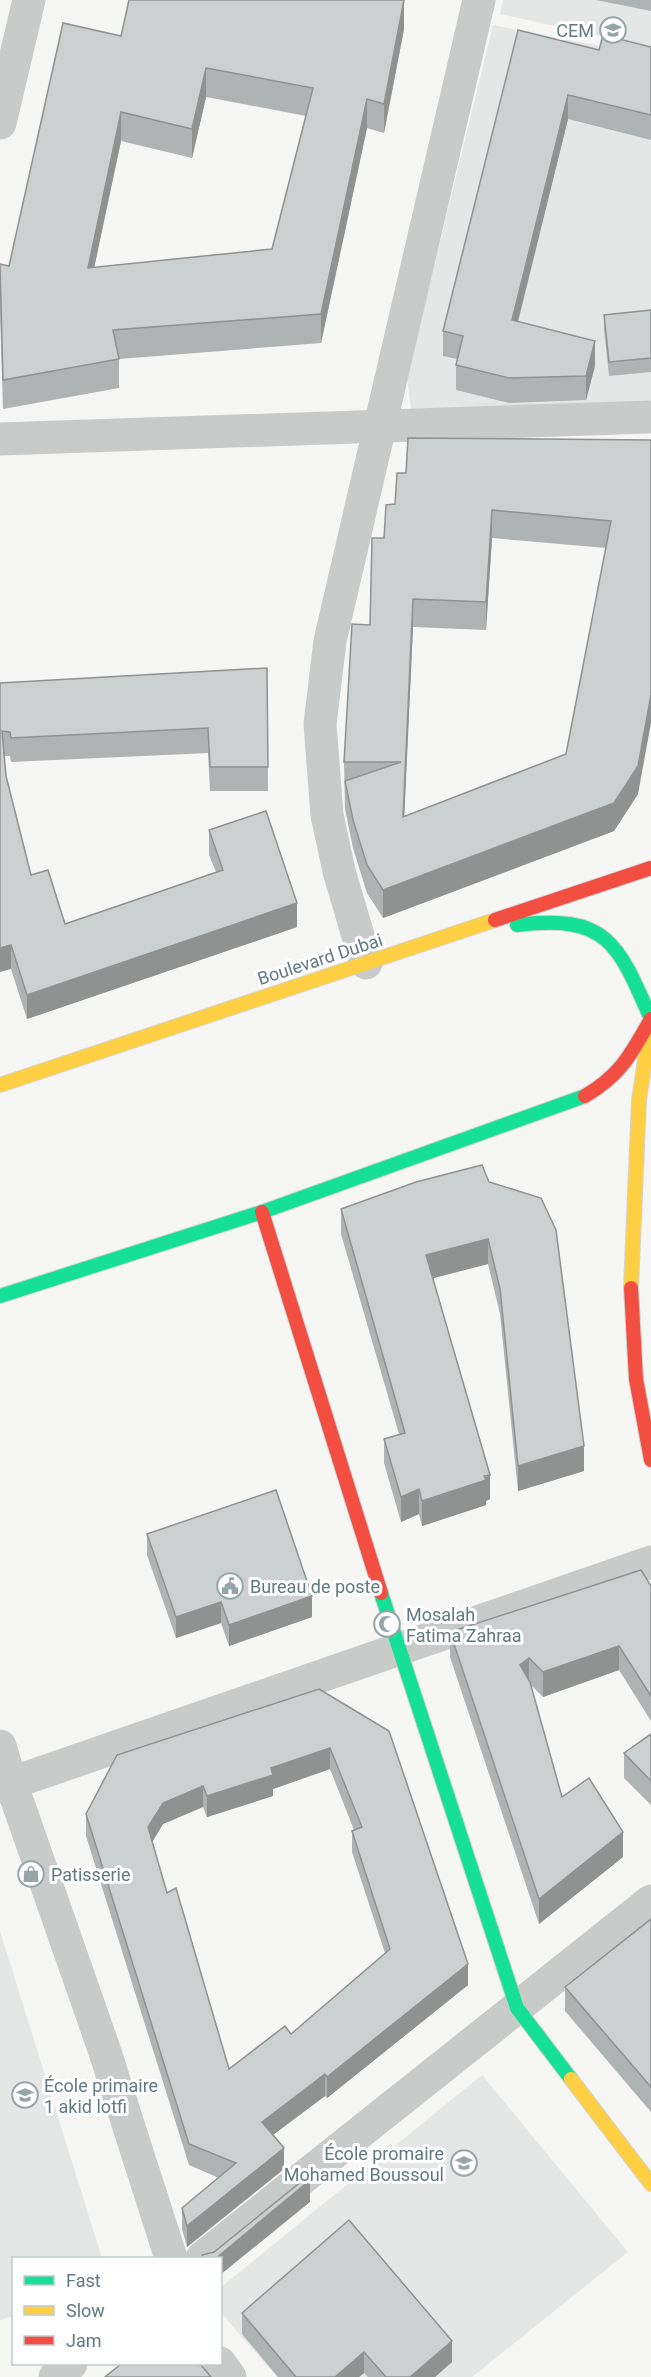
<svg xmlns="http://www.w3.org/2000/svg" width="651" height="2377" viewBox="0 0 651 2377" font-family="Roboto,sans-serif">
<style>
.built{fill:#e5e7e6}
.lines{fill:none;stroke-linecap:round;stroke-linejoin:round}
.fast-casing{stroke:#d3d4d5;stroke-width:16}
.slow-casing{stroke:#d3d4d5;stroke-width:16}
.jam-casing{stroke:#d3d4d5;stroke-width:16}
.street{stroke:#c9cbcb;stroke-width:33}
.fast{stroke:#16e098;stroke-width:14}
.slow{stroke:#ffcf43;stroke-width:14}
.jam{stroke:#f24e42;stroke-width:14}
.wall{fill:#b0b3b3;fill-rule:evenodd}
.shaded-wall{fill:#909292}
.building{fill:#cdd0d0;stroke:#909292;stroke-width:1.5;fill-rule:evenodd}
.labels{text-anchor:middle;dominant-baseline:central;stroke-width:6;stroke-linejoin:round;paint-order:stroke}
.poi-label{font-size:18px;fill:#617a81;stroke:#fff;text-anchor:start}
.street-label{font-size:18px;fill:#617a81;stroke:#fff}
</style>
<rect width="100%" height="100%" fill="#f6f6f5"/>
<g class="built">
<polygon points="503,0 651,0 651,47 500,14"/>
<polygon points="493,25 651,56 651,403 411,409 407,377"/>
<polygon points="0,1931 102,2258 14,2258 13,2316 0,2320"/>
<polygon points="482,2075 628,2252 472,2377 277,2377 221,2313 220,2288"/>
</g>
<g class="lines">
<g class="fast-casing">
<g id="fast">
<path d="M517,925C607,914 618,943 651,1019"/>
<polyline points="0,1296 262,1212 585,1096"/>
<polyline points="381,1593 517,2008 571,2079"/>
</g>
</g>
<g class="slow-casing">
<g id="slow">
<polyline points="0,1085 495,920"/>
<polyline points="631,1288 639,1100 649,1033"/>
<polyline points="571,2079 651,2184"/>
</g>
</g>
<g class="jam-casing">
<g id="jam">
<polyline points="495,920 651,868"/>
<path d="M585,1096C621,1075 631,1054 651,1019"/>
<polyline points="262,1212 381,1593"/>
<polyline points="631,1288 636,1379 651,1460"/>
</g>
</g>
<g class="street">
<polyline points="0,123 29,0"/>
<polyline points="0,439 651,417"/>
<polyline points="366,963 339,871 327,815 320,724 330,641 479,0"/>
<polyline points="0,1746 11,1783 104,2049 171,2258"/>
<polyline points="0,1787 651,1562"/>
<polyline points="202,2258 651,1901"/>
<polyline points="220,2363 230,2377"/>
<polyline points="55,2377 71,2364"/>
</g>
<use href="#fast" class="fast"/>
<use href="#slow" class="slow"/>
<use href="#jam" class="jam"/>
</g>
<g class="wall">
<polygon points="596,0 651,0 651,11"/>
<path d="M404,29L384,133L367,128L321,343L119,359V388L3,409L0,312V264L9,266L121,36ZM206,97L306,116L272,249L94,267L121,141L192,158Z"/>
<polygon points="518,30 599,50 651,47 651,140 568,119 518,322 595,366 586,400 509,403 456,390 456,365 457,359 443,356 443,331"/>
<polygon points="651,310 651,372 609,376 604,329 604,315"/>
<path d="M651,440L638,794L614,831L383,918L367,893L353,848L345,809L344,762L370,625L384,538L406,473ZM492,538L606,548L566,754L404,816L413,627L486,630Z"/>
<polygon points="267,668 268,791 210,791 208,753 11,762 10,756 4,756 6,776 31,875 65,924 216,872 209,855 209,830 297,927 27,1019 11,969 0,683"/>
<polygon points="482,1165 584,1471 518,1491 500,1314 488,1264 433,1278 490,1499 486,1501 486,1505 422,1526 419,1514 401,1522 384,1463 384,1439 399,1434 341,1234 341,1209"/>
<polygon points="147,1534 312,1617 229,1646 221,1623 176,1638 147,1555"/>
<polygon points="651,1586 651,1721 619,1670 543,1697 531,1685 562,1797 623,1857 539,1924 450,1657 450,1632"/>
<path d="M319,1689L468,1985L327,2098L325,2096L273,2135L284,2169L187,2247L182,2229V2208L219,2178L189,2165L86,1836V1814ZM330,1769L354,1830L352,1831V1852L385,1953L291,2034L229,2069L167,1893L152,1842L163,1824L203,1807L207,1817L273,1796V1789Z"/>
<polygon points="651,1734 651,1805 624,1778 624,1753"/>
<polygon points="651,1919 651,2112 565,2011 565,1987"/>
<polygon points="242,2313 452,2362 435,2377 368,2377 364,2373 359,2377 278,2377 242,2334"/>
</g>
<g class="shaded-wall">
<polygon points="404,0 404,29 384,133 384,104"/>
<polygon points="206,68 206,97 192,158 192,129"/>
<polygon points="568,95 568,119 512,345 512,320"/>
<polygon points="367,99 367,128 321,343 321,314"/>
<polygon points="121,112 121,141 88,297 88,268"/>
<polygon points="595,341 595,366 586,400 586,376"/>
<polygon points="492,510 492,538 486,630 486,602"/>
<polygon points="413,599 413,627 403,845 403,817"/>
<polygon points="651,695 651,723 638,794 614,831 383,918 383,890"/>
<polygon points="297,903 297,927 27,1019 27,995"/>
<polygon points="11,945 11,969 0,972 0,948"/>
<polygon points="488,1239 488,1264 426,1280 426,1255"/>
<polygon points="584,1446 584,1471 518,1491 518,1466"/>
<polygon points="490,1475 490,1499 486,1501 486,1505 422,1526 422,1501"/>
<polygon points="419,1489 419,1514 401,1522 401,1497"/>
<polygon points="312,1596 312,1617 229,1646 229,1625"/>
<polygon points="221,1602 221,1623 176,1638 176,1617"/>
<polygon points="619,1646 619,1670 543,1697 543,1672"/>
<polygon points="529,1658 529,1683 520,1665"/>
<polygon points="330,1748 330,1769 273,1789 273,1796 207,1817 207,1796 271,1768"/>
<polygon points="203,1786 203,1807 163,1824 148,1849 148,1827 163,1803"/>
<polygon points="623,1832 623,1857 539,1924 539,1899"/>
<polygon points="468,1964 468,1985 327,2098 327,2077"/>
<polygon points="325,2074 325,2096 262,2143 262,2122"/>
<polygon points="284,2148 284,2169 187,2247 187,2226"/>
<polygon points="310,2180 310,2202 220,2275 220,2259 215,2259"/>
<polygon points="452,2341 452,2362 435,2377 410,2377"/>
<polygon points="364,2352 364,2373 359,2377 335,2377"/>
</g>
<g class="building">
<path d="M129,0H404L384,104L367,99L321,314L113,330L119,359L3,380L0,264L9,266L63,23L121,36ZM206,68L313,88L272,249L88,268L121,112L192,129Z"/>
<polygon points="518,30 599,50 603,35 651,47 651,115 568,95 512,320 595,341 586,376 509,378 456,365 463,336 443,331"/>
<polygon points="651,310 651,358 609,362 604,315"/>
<path d="M408,438L651,440V695L638,766L614,803L383,890L367,865L353,820L345,781L401,762H344L352,624L370,625L372,538H384L386,505L395,504L397,473H406ZM492,510L611,521L566,754L403,817L413,599L486,602Z"/>
<polygon points="267,668 268,767 210,767 208,728 11,738 10,732 2,731 6,776 31,875 48,870 65,924 223,870 209,830 266,811 297,903 27,995 11,945 0,948 0,683"/>
<polygon points="482,1165 489,1182 541,1198 556,1230 584,1446 518,1466 500,1289 488,1239 426,1255 490,1475 484,1476 486,1480 422,1501 419,1489 401,1497 384,1439 405,1433 341,1209 416,1182"/>
<polygon points="276,1490 312,1596 229,1625 221,1602 176,1617 147,1534"/>
<polygon points="641,1570 651,1586 651,1696 619,1646 543,1672 529,1658 520,1665 530,1682 562,1797 589,1778 623,1832 539,1899 450,1632"/>
<path d="M319,1689L389,1731L468,1964L327,2077L325,2074L262,2122L284,2148L187,2226L182,2208L236,2163L189,2144L86,1814L117,1755ZM330,1748L362,1827L352,1831L390,1949L291,2034L285,2026L229,2069L176,1888L167,1893L148,1827L163,1803L203,1786L207,1796L273,1775L271,1768Z"/>
<polygon points="651,1734 651,1781 624,1753"/>
<polygon points="651,1919 651,2087 565,1987"/>
<polygon points="307,2177 310,2180 215,2259 204,2259 202,2255 214,2252"/>
<polygon points="349,2220 452,2341 410,2377 386,2377 364,2352 335,2377 296,2377 242,2313"/>
<polygon points="121,2364 191,2364 201,2365 211,2377 105,2377"/>
</g>
<defs>
<g id="school-ring" transform="scale(1.35)"><circle r="9.5" fill="#fff" stroke="#95a5aa" stroke-width="1.5"/><path d="M0-5L7-2L0 1L-7-2ZM-4 1L0 2.5L4 1V4Q0 6-4 4Z" fill="#95a5aa"/></g>
<g id="civic-ring" transform="scale(1.35)"><circle r="9.5" fill="#fff" stroke="#95a5aa" stroke-width="1.5"/><path d="M-.6-6.5H3V-4.5H.6V-3L4-1V1h2V6H-6V1h2V-1L-.6-3ZM-1.2 2.5V6h2.4V2.5Z" fill="#95a5aa"/></g>
<g id="mosque-ring" transform="scale(1.35)"><circle r="9.5" fill="#fff" stroke="#95a5aa" stroke-width="1.5"/><path d="M3.5-4.9A6 6 0 1 0 3.5 4.9A5 5 0 1 1 3.5-4.9Z" fill="#95a5aa"/></g>
<g id="shop-ring" transform="scale(1.35)"><circle r="9.5" fill="#fff" stroke="#95a5aa" stroke-width="1.5"/><path d="M-5-2.5h2.3a2.7 3.5 0 0 1 5.4 0H5L5.5 6h-11ZM-1.5-2.5h3a1.5 2.3 0 0 0-3 0Z" fill="#95a5aa"/></g>
</defs>
<g fill-rule="evenodd">
<use href="#school-ring" x="613" y="30"/>
<use href="#civic-ring" x="230" y="1586"/>
<use href="#mosque-ring" x="387" y="1624"/>
<use href="#shop-ring" x="31" y="1874"/>
<use href="#school-ring" x="25" y="2095"/>
<use href="#school-ring" x="464" y="2163"/>
</g>
<g class="labels">
<g class="poi-label">
<text x="594" y="30" text-anchor="end">CEM</text>
<text x="250" y="1586">Bureau de poste</text>
<text x="406" y="1614">Mosalah<tspan x="406" dy="21">Fatima Zahraa</tspan></text>
<text x="51" y="1874">Patisserie</text>
<text x="44" y="2085">École primaire<tspan x="44" dy="21">1 akid lotfi</tspan></text>
<text x="444" y="2153" text-anchor="end">École promaire<tspan x="444" dy="21">Mohamed Boussoul</tspan></text>
</g>
<g class="street-label">
<text transform="translate(320 959) rotate(-18)">Boulevard Dubai</text>
</g>
</g>
<rect x="12" y="2257" width="210" height="108" fill="#ffffff" stroke="#c0cacd" stroke-width="1.5"/>
<rect x="24" y="2276" width="30" height="9" fill="#16e098" stroke="#c0cacd" stroke-width="1.5"/>
<text x="66" y="2287" font-size="18" fill="#617a81">Fast</text>
<rect x="24" y="2306" width="30" height="9" fill="#ffcf43" stroke="#c0cacd" stroke-width="1.5"/>
<text x="66" y="2317" font-size="18" fill="#617a81">Slow</text>
<rect x="24" y="2336" width="30" height="9" fill="#f24e42" stroke="#c0cacd" stroke-width="1.5"/>
<text x="66" y="2347" font-size="18" fill="#617a81">Jam</text>
</svg>
